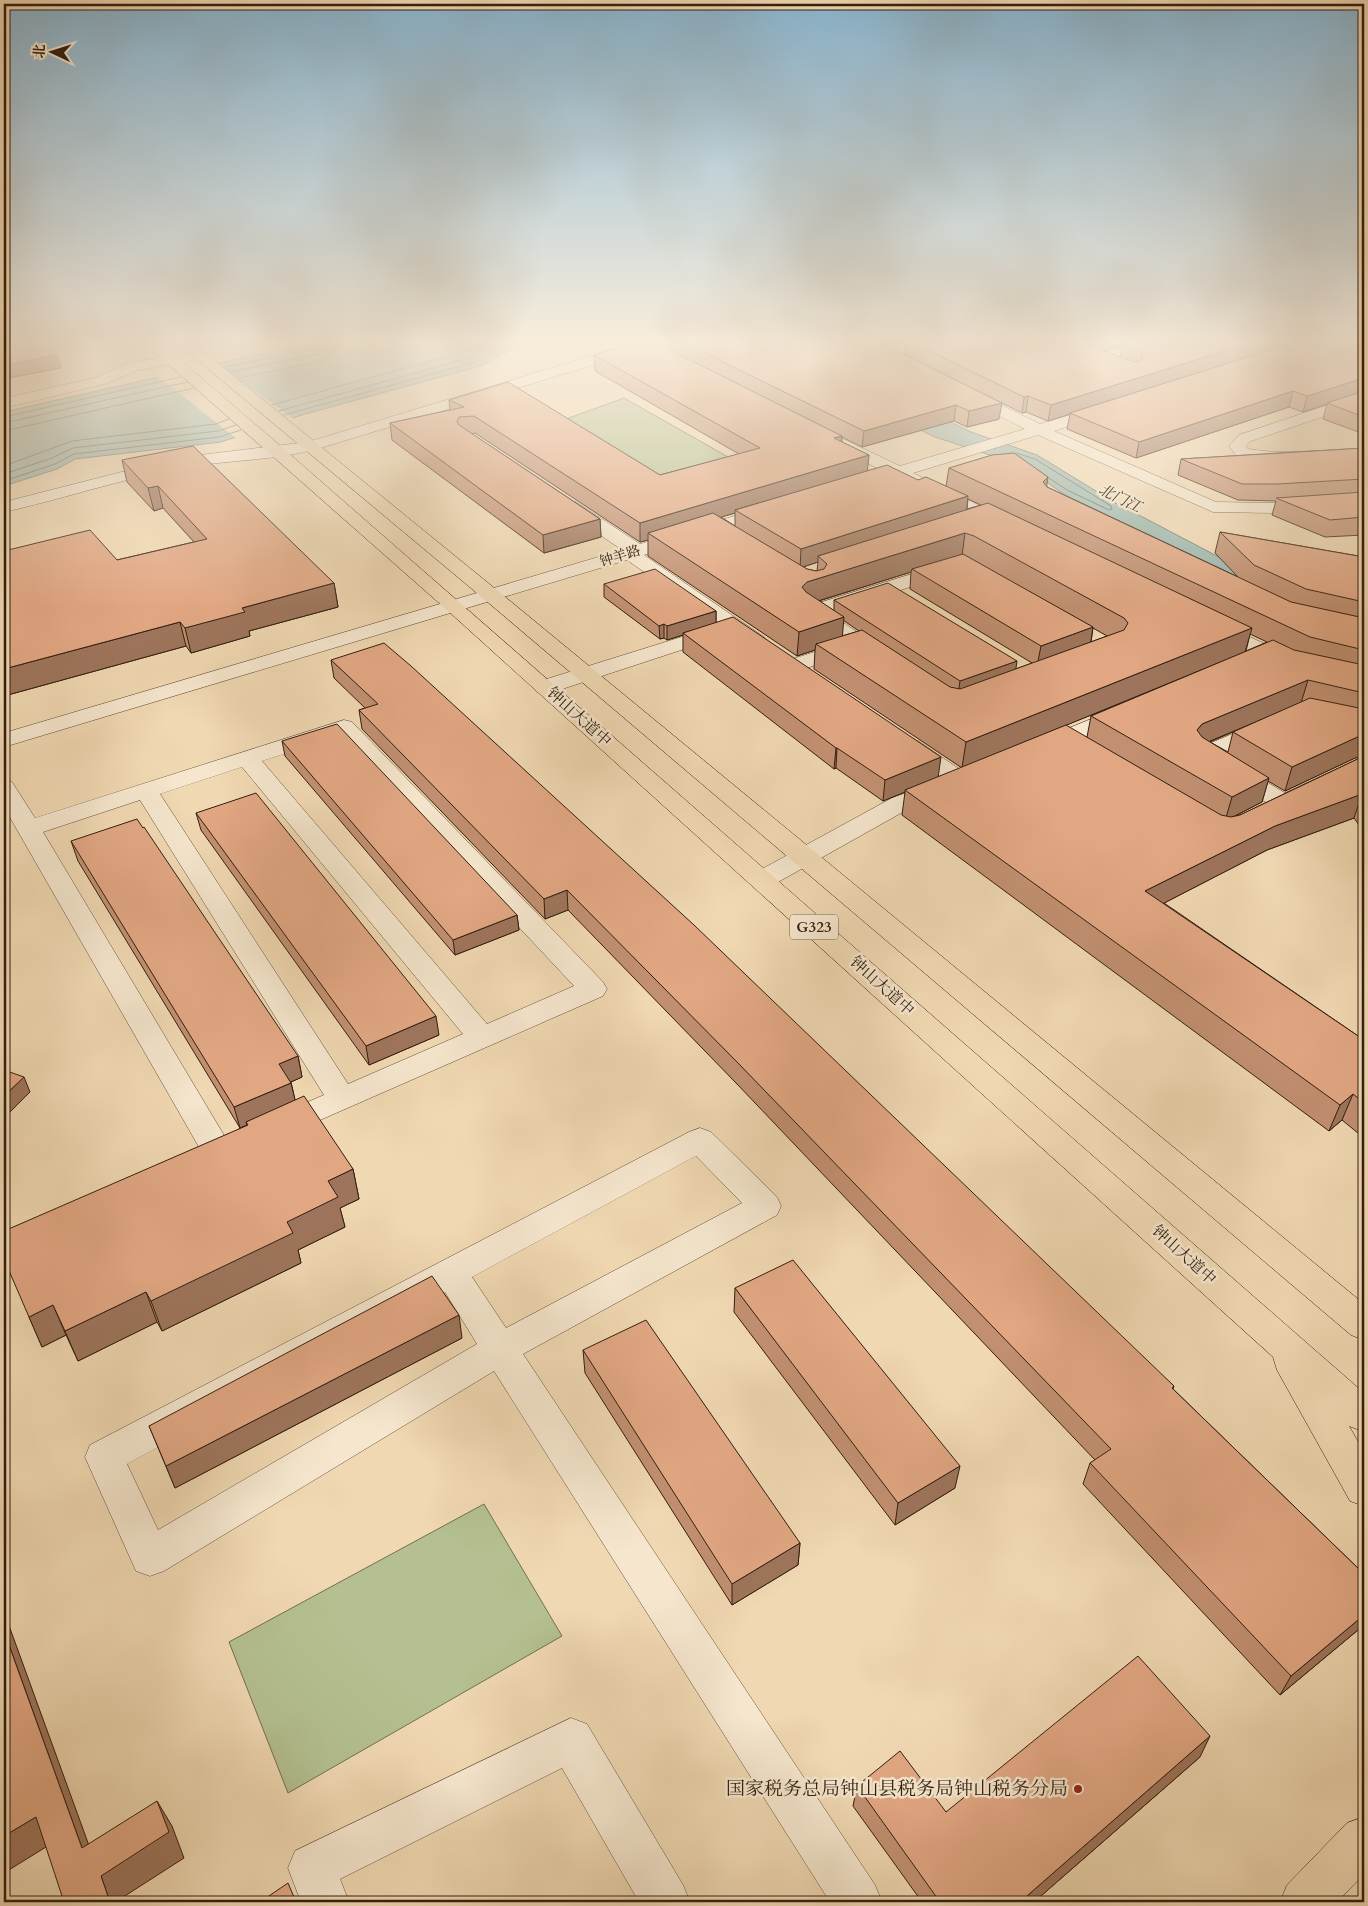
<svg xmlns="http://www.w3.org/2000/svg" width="1368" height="1906" viewBox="0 0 1368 1906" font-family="Cardo,'Noto Serif SC',serif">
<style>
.green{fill:#b4c091;stroke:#736f50}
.water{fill:#9ab9b0;stroke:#707b70}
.pier{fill:#f0d8b2}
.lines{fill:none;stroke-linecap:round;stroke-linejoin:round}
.shore{stroke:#666c60;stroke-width:1}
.minor-casing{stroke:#624c38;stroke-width:1}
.major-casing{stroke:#321e10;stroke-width:1}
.highway-casing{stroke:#321e10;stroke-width:1}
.minor{fill:#f5e6cd;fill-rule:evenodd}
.major{fill:#f0d8b2;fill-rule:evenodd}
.highway{fill:#f0d8b2;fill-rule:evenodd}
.wall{fill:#c29071;stroke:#321e10;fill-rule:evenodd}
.shaded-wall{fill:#9e755c;stroke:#321e10}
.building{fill:#e1a783;stroke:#321e10}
.poi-dot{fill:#8f2418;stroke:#f5e6cd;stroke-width:2}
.labels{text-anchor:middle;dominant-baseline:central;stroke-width:5;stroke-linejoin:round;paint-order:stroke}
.far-street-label{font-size:14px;fill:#321e10;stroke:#f5e6cd}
.far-water-label{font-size:15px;font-style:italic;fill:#514c40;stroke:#f5e6cd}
.shield{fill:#f5e6cd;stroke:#6c5a49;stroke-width:1}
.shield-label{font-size:15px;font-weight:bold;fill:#321e10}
.street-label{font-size:16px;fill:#321e10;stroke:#f5e6cd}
.near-poi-label{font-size:19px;fill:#321e10;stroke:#f5e6cd;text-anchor:end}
</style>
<rect width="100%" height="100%" fill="#f0d8b2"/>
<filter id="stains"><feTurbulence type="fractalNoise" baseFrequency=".004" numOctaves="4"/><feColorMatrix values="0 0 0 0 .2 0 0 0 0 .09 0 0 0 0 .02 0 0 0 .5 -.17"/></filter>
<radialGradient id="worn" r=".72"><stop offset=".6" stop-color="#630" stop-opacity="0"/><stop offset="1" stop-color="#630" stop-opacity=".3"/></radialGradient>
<g class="green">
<polygon points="624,398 730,458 650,480 558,422"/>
<polygon points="484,1504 562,1636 288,1793 229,1642"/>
</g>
<g class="water">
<polygon points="328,341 538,341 513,348 481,366 305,414 221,442 75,459 57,469 4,486 4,412 247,357"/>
<polygon points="730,341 783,341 971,432 1037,455 1114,502 1274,586 1269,592 1065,495 1035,474 1014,463 935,437"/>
</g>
<polygon class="pier" points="215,362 295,420 237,439 156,375"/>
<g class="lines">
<g class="shore">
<polyline points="225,367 316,348 320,346 321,341"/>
<polyline points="231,372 319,354 326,349 327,341"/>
<polyline points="239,378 322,361 332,353 335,341"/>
<polyline points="272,405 473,349 487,341"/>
<polyline points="279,411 476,356 502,341"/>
<polyline points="284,415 479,361 519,341"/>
<polyline points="4,417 181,377"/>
<polyline points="4,423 187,382"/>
<polyline points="4,431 194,388"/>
<polyline points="1016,453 1035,459 1111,506 1112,509 1109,510 1067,490 1049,478"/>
<polyline points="4,466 72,441 216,424 229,419"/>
<polyline points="4,474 52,458 73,448 218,431 236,425"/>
<polyline points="4,481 55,464 74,454 219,437 241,430"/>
</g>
<g class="minor-casing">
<g id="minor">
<path d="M641,341H664L662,344L317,449C272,461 226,460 181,468C121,479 63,499 4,512V502L157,463L208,454L308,442Z"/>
<polygon points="916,341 941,341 939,344 886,357 881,356 879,353 881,350"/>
<polygon points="1145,341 1168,341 1166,344 1102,362 1097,361 1095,358 1097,355"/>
<polygon points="171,356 176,357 178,360 176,363 138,370 105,384 4,408 4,398 95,378 129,363"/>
<polygon points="968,389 1040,424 1097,407 1109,407 1111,410 1109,413 1054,431 1216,502 1273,503 1364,497 1364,507 1273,513 1213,512 1038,435 913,473 1011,521 1014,525 1011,529 1005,530 896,478 864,487 858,486 855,482 858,478 883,471 829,444 827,441 829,438 841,438 900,466 1025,429 963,397 960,394 963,391"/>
<polygon points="1364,393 1364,403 1251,441 1246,446 1248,449 1273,452 1364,450 1364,460 1273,462 1237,457 1229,446 1239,435"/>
<path d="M570,501L576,502L640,544L765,507L771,506L777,507L780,511L777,515L644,555L764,637L767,641L764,645C750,649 741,639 730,632L727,635L553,692L545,694L537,692L534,687L537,682L720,625L627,560L4,747V733L622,550L564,510L561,506L564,502Z"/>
<polygon points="947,563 954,565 957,569 954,573 829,613 869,640 872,644 869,648 794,672 786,671 783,666 786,661 846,642 806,615 803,611 806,607"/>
<polygon points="1214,621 1303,661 1364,676 1364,688 1288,671 1207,631 1204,627 1207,623"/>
<polygon points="1123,706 1131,708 1134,713 1131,718 1051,752 1043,754 1035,752 1031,747 1035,742"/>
<path d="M344,720L352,722L603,982L607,989L603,996L279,1138L268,1135L263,1127L268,1119L324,1095L140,800L43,832L225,1137L240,1132L251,1136L256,1144L251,1152L218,1165L207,1161L4,807V780L12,782L35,818ZM340,736L574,986L487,1024L262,761ZM242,767L463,1034L348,1084L160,794Z"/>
<polygon points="1265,720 1273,722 1276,727 1273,732 1222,755 1285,793 1356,760 1364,758 1364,774 1293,808 1284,810 1275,808 1197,759 1193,754 1197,749"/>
<polygon points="910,739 918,741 968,775 972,780 968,785 960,787 952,785 902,751 898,746 902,741"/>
<polygon points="938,782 946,784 950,789 946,794 910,808 771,886 762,888 753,886 749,880 753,874 892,798"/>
<path d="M700,1128L711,1132L777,1197L781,1206L777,1215L523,1354L875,1885L882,1902H830L494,1371L164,1571L150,1576L136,1571L85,1457L90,1445L689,1132ZM696,1156L742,1203L506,1328L472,1277ZM445,1292L477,1344L158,1530L127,1464Z"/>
<polygon points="571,1718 587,1724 683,1885 690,1902 639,1902 562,1768 340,1879 349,1902 301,1902 288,1868 295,1851"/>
</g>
</g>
<g class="major-casing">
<polygon id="major" points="1364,1817 1364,1874 1337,1902 1280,1902 1287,1885 1347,1823"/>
</g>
<g class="highway-casing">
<g id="highway">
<polygon points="142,341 158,341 269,436 1364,1393 1364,1432 1349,1426 1364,1452 1364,1506 1350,1501 1277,1370 1273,1357 447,610"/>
<polygon points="175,341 191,341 498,591 1364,1304 1364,1340 1351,1335 484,599"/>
</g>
</g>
<use href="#minor" class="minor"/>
<use href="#major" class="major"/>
<use href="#highway" class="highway"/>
</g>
<g class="wall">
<path d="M665,341H1364V434L1323,419L1327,404L1303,412L1289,407L1136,458L1067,429L1070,414L1048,421L1026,412L1022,413L904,355L906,342L887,346L999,419L967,427L954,421L862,447L842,437V442L869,455L867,470L918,480L946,486L949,468L1047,486V487L1238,577L1215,553L1220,532L1364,557V832L1354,818L1267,850L1164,903L1364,1040V1138L1342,1120L1329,1131L902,815L905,792L883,801L836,768L834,769L683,652V635L667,640L664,638L660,639L604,597V584L716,611V623L938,777L962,768L814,669L815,650L797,656L648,556V540L640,542L475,433L472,434L600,519L601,537L544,553L392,440L390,423L450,410L449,400L660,475L739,454L595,371L594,355L665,348ZM1122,346L1120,357L1105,351ZM968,499L981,505L967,509ZM735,513V526L721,517ZM818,562L817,571H816L807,569L803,567ZM911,572L910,589L1032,663L1016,669L834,600V611L819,601ZM843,620L859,631L842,636ZM1093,628L1107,636L1091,642ZM1250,634L1267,642L1246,651ZM1161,687L1091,716L1087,737H1036ZM1235,731L1233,732L1228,752L1210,742ZM1364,756L1240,815L1233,817L1262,802L1268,781L1285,791L1355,758Z"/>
<polygon points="1364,448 1364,535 1325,537 1272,515 1276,501 1238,500 1178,475 1181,459"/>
<polygon points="122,460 334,583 338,607 249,631 250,636 191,653 186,646 4,696 4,551 117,560 194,542 163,508 154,511 127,482"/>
<polygon points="331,660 1174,1386 1173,1389 1364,1574 1364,1625 1280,1695 1083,1484 1090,1463 1095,1460 737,1084 568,910 545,919 362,729 359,710 365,708 334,678"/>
<polygon points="282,741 517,915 519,930 455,955 285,756"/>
<polygon points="196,813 439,1035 369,1065 201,830"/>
<polygon points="71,841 298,1056 302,1077 291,1082 295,1100 353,1169 359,1199 340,1208 345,1227 298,1250 301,1263 162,1331 157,1322 78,1361 66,1335 42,1347 29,1317 240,1128 78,861"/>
<polygon points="735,1288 955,1488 895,1525 734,1312"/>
<polygon points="462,1338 175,1488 149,1426"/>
<polygon points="583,1350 800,1543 798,1565 732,1605 585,1373"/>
<polygon points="1200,1757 1034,1902 922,1902 853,1806 857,1786 946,1812"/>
</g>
<g class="shaded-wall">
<polygon points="888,341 906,341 887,346"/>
<polygon points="1103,341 1138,341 1123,344 1122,346 1101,352"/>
<polygon points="1257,341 1300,341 1070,413 1070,414 1048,421 1051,405"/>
<polygon points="57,355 61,368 4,379 4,366"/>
<polygon points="1364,378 1364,392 1303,412 1307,396"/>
<polygon points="1293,391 1289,407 1136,458 1139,442"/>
<polygon points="1028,396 1026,412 1022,413 1024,397"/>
<polygon points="1002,403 999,419 967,427 969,411"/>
<polygon points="956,405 954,421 862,447 864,431"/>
<polygon points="842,436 841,453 834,438"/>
<polygon points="869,455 867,473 735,510 735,513 655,537 648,533 648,540 640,542 640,523"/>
<polygon points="1048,477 1045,497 1043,482"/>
<polygon points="158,486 163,508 154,511 148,488"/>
<polygon points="968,496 966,515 818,556 818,562 800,568 801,549"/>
<polygon points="600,519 601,537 544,553 543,535"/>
<polygon points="965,533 962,556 912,569 911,572 805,605 802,587 807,582"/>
<polygon points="334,583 338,607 249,631 250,636 191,653 185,628 242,608"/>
<polygon points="716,611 716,624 683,633 683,635 667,640 667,626"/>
<polygon points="844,617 842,641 816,644 815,650 797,656 799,632"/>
<polygon points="180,622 186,646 4,696 4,669"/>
<polygon points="664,624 664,638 660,639 659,626"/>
<polygon points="1093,627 1090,647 1037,666 1041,646"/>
<polygon points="1252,628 1245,652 962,768 966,742"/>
<polygon points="1017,661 1015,675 958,695 960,681"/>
<polygon points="1308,680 1301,703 1196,747 1197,730 1202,724"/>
<polygon points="1364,734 1364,756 1355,758 1285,791 1292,767"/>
<polygon points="836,748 837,748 836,768 834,769"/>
<polygon points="941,757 938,778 905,790 905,792 883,801 885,780"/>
<polygon points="1269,778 1262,802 1225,821 1232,797"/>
<polygon points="1362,794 1354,818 1267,850 1139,916 1145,891 1275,826"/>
<polygon points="567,890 568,910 545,919 544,899"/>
<polygon points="517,915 519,930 455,955 453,940"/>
<polygon points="436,1016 439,1035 369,1065 366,1046"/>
<polygon points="298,1056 302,1077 284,1085 279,1064"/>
<polygon points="24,1077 30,1092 4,1118 4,1096"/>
<polygon points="291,1083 296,1104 246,1122 247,1125 240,1128 234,1107"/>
<polygon points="1353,1094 1342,1120 1329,1131 1340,1105"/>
<polygon points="353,1169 359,1199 340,1208 345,1227 298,1250 301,1263 162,1331 151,1301 287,1222 328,1181"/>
<polygon points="146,1292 157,1322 78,1361 65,1331"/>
<polygon points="53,1305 66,1335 42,1347 29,1317"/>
<polygon points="459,1315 462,1338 175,1488 166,1466"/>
<polygon points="960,1466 955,1488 895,1525 898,1503"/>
<polygon points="800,1543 798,1565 732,1605 732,1584"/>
<polygon points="4,1612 99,1873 82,1848 4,1631"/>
<polygon points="1364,1615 1364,1625 1280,1695 1291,1676"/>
<polygon points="1210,1736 1200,1757 1034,1902 1020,1902"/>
<polygon points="157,1801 172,1826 184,1858 117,1901 118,1902 110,1902 101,1876"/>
<polygon points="36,1817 54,1842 4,1873 4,1836"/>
</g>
<g class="building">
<polygon points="4,341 48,341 57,355 4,366"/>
<polygon points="639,341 652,341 842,436 834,438 869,455 640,523 474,416 459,417 457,422 459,425 600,519 543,535 390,423 464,407 449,400 508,382 660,475 760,448 594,355"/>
<polygon points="680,341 877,341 1002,403 969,411 956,405 864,431"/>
<polygon points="909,341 1078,341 1134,362 1140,361 1143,357 1141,351 1123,344 1134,341 1189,341 1201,345 1208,343 1209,341 1257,341 1051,405 1028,396 1024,397"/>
<polygon points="1299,341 1364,341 1364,378 1307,396 1293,391 1139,442 1070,413"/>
<polygon points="1364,391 1364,417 1327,403"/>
<polygon points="193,446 334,583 242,608 245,612 185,628 180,622 4,669 4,551 90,530 117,560 207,539 158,486 148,488 122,460"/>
<polygon points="1364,448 1364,479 1277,484 1242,484 1181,459"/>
<polygon points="1014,453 1048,477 1043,482 1047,487 1291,602 1364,618 1364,650 1310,637 949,468 992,455"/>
<polygon points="887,465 918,480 926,477 968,496 801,549 735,510"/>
<polygon points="1364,492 1364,517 1330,520 1276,498"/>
<polygon points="988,503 1252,628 966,742 816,644 862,630 950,687 960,689 1124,630 1128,623 1124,618 974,536 965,533 807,582 802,587 806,592 844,617 799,632 648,533 713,513 807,569 816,571 824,569 827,564 818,556"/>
<polygon points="1220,532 1364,557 1364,602 1306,589 1254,565"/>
<polygon points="963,554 1093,627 1041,646 912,569"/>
<polygon points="655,569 716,611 667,626 664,624 659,626 604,584"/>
<polygon points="888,583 1017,661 960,681 834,600"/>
<polygon points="733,617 941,757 885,780 837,748 836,748 683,633"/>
<polygon points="1273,640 1294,650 1364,665 1364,693 1308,680 1202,724 1197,730 1202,737 1269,778 1232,797 1091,716"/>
<polygon points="384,643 411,666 694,925 1174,1386 1172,1388 1364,1574 1364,1615 1291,1676 1090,1463 1111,1449 738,1063 567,890 544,899 359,710 378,704 331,660"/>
<polygon points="1310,698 1364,709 1364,734 1292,767 1233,732"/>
<polygon points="337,724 517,915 453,940 282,741"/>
<polygon points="1066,725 1221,815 1231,817 1240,815 1364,756 1364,796 1362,794 1275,826 1145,891 1364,1040 1364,1103 1353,1094 1340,1105 905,790"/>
<polygon points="256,793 436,1016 366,1046 196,813"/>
<polygon points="137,819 143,828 144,827 298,1056 279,1064 291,1083 234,1107 71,841"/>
<polygon points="4,1070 24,1077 4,1096"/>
<polygon points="304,1096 353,1169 328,1181 338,1197 287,1222 293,1233 151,1301 146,1292 65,1331 53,1305 29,1317 4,1259 4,1231 248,1125 246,1122"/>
<polygon points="793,1260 960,1466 898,1503 735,1288"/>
<polygon points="432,1276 459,1315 166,1466 149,1426"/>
<polygon points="646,1320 800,1543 732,1584 583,1350"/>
<polygon points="4,1631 82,1848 157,1801 169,1832 101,1876 110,1902 64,1902 36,1817 4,1836"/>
<polygon points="1138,1656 1210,1736 1020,1902 940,1902 857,1786 900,1751 946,1812"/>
<polygon points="288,1883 296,1902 260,1902"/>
</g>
<linearGradient id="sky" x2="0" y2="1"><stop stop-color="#89b6d2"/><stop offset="0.56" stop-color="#f8eddc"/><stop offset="1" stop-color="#f8eddc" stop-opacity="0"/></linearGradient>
<rect width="1368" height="608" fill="url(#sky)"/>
<circle class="poi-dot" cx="1078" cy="1789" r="5"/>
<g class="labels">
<g class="far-street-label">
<text transform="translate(620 556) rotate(-17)">钟羊路</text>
</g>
<g class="far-water-label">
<text transform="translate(1120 498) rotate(26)">北门江</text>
</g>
<rect class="shield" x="790" y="914.5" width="48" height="25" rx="4"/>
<g class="shield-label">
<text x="814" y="927">G323</text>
</g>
<g class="street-label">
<text transform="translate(579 717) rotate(42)">钟山大道中</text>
<text transform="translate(882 986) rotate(42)">钟山大道中</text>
<text transform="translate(1184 1255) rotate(42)">钟山大道中</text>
</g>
<g class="near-poi-label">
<text x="1068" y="1789">国家税务总局钟山县税务局钟山税务分局</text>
</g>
</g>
<rect width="1368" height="1906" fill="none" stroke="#f0d8b2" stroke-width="20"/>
<rect x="5" y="5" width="1358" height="1896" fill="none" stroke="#321e10" stroke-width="2.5"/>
<rect x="10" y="10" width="1348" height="1886" fill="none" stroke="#321e10"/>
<g transform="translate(52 52) rotate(274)" stroke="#f5e6cd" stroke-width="4" paint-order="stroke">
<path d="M0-4L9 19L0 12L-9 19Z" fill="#321e10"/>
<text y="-8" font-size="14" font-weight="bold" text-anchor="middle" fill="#321e10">北</text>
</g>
<rect width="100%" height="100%" filter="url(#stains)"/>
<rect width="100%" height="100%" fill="url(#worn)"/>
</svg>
